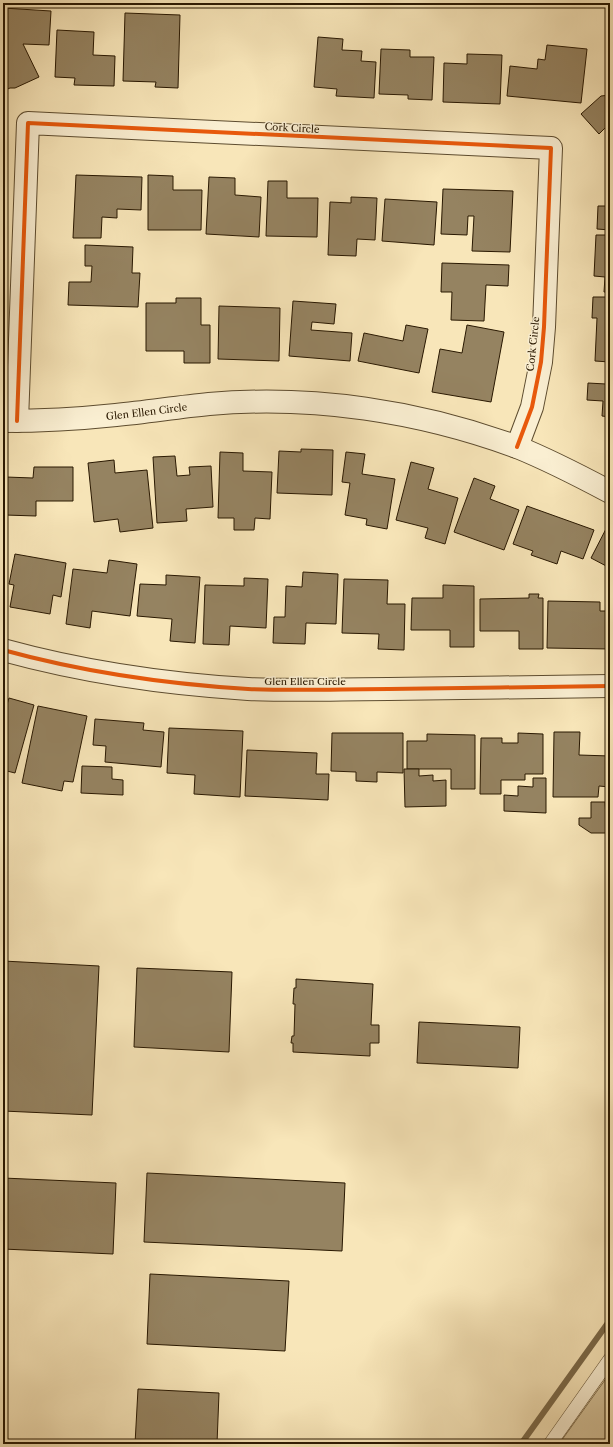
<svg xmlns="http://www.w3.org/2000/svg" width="613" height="1447" viewBox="0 0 613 1447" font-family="'Libre Caslon Text',serif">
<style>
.green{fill:#d5c39a;stroke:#7f6e4e}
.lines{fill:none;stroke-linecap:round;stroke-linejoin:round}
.stream{stroke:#7b6a4a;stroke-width:6}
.building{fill:#958361;stroke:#291801}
.lane-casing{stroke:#5d4c2f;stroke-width:14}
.street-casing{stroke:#5d4c2f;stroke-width:24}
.lane{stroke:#faefd2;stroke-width:13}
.street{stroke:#faefd2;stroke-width:22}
.cycleway-casing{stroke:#faefd2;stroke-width:6}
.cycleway{stroke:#e8590c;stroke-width:4}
.labels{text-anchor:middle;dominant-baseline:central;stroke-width:3;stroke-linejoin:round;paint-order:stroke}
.street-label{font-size:10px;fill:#291801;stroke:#faefd2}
</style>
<rect width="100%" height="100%" fill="#f8e6b9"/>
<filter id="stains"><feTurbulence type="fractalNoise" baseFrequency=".005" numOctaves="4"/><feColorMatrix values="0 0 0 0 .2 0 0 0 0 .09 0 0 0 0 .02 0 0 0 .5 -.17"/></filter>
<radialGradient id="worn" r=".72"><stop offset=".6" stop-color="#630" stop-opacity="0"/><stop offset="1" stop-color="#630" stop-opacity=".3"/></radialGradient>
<polygon class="green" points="610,1373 610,1444 559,1444"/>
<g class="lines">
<polyline class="stream" points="521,1444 610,1320"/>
</g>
<g class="building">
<polygon points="3,8 51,11 49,45 23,44 39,77 15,88 10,88 3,91"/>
<polygon points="125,13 180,15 178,88 155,87 156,82 123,81"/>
<polygon points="57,30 94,32 93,55 115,56 114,86 74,85 75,78 55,77"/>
<polygon points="318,37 343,39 342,50 362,51 361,61 376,62 374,98 336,96 337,89 314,87"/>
<polygon points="547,45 587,49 581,103 507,96 510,66 537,69 538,59 545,60"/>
<polygon points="381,49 410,50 410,57 434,57 432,100 408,99 408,95 379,94"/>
<polygon points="467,54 502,55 500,104 443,102 444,63 467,64"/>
<polygon points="610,95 610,147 608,125 599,134 581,114 601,96"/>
<polygon points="76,175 142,177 141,210 117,209 117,218 102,217 101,238 73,238"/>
<polygon points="148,175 173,176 173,190 202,190 201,230 148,230"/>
<polygon points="209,177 235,178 235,195 261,197 259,237 206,234"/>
<polygon points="268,181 287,181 287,198 318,198 317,237 266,236"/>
<polygon points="443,189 513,191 510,252 472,251 474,216 468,216 467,235 441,234"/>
<polygon points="351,197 377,198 375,240 357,239 356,256 328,255 330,202 351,203"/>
<polygon points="385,199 437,202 434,245 382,241"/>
<polygon points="598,206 610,206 610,230 597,229"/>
<polygon points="596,235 610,235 610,292 604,292 605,277 594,276"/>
<polygon points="85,245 133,247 132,273 140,273 138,307 68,305 69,282 91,282 92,266 85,266"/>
<polygon points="442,263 509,265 508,286 486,285 484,321 451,320 452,292 441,292"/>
<polygon points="593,297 610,297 610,362 595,361 597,318 592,318"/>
<polygon points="176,298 201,298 201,325 210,325 210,363 184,363 184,351 146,351 146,303 176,303"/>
<polygon points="293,301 336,304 334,324 312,322 311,330 352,333 350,361 289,356"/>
<polygon points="219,306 280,308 279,361 218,359"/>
<polygon points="406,325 428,329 419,373 358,361 364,333 403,341"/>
<polygon points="467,325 504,332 491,402 432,392 440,349 462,353"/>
<polygon points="607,372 610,372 610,417 602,416 603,401 587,400 588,383 606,384"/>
<polygon points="301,449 333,450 332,495 277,493 279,451 301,452"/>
<polygon points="220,452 243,453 243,471 272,472 270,519 255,518 254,530 234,530 234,518 218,518"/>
<polygon points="346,452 365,454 362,474 395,479 387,529 366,525 367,519 345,515 350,483 342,482"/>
<polygon points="175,456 177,476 190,475 189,467 211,466 213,507 186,509 187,521 157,523 153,457"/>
<polygon points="114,460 115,473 147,470 153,528 120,532 118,519 94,522 88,463"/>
<polygon points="411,462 434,468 428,489 458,498 445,544 425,538 428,528 396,520"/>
<polygon points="34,467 73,467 73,501 36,501 36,516 5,515 6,477 33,478"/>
<polygon points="474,478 495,486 490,499 519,510 504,550 454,532"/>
<polygon points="527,506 594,530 583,559 561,551 557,564 531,555 533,551 513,544"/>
<polygon points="608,525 610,526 610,568 591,558"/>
<polygon points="15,554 66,563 61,597 53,595 50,614 10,607 14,585 9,584"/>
<polygon points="109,560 137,564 130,616 92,611 90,628 66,624 73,569 107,573"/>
<polygon points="303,572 338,574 336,624 306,623 305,644 273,643 274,617 285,617 286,586 302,587"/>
<polygon points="166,575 200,577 195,643 170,641 172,619 137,616 140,584 166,585"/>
<polygon points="244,578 268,579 266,628 230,626 229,645 203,644 205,585 244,586"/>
<polygon points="344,579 388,580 387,604 405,604 404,650 378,649 379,634 342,633"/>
<polygon points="443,585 474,586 474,647 450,647 450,630 411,630 412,598 443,598"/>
<polygon points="529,594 539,594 538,598 543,598 543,649 519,649 519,631 480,631 480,599 529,598"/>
<polygon points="548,601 600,602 600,611 610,611 610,649 547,648"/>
<polygon points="9,698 34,705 15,773 3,770 3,711 5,711"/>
<polygon points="38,706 87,716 73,782 64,781 62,791 22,783"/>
<polygon points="95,719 144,723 143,730 164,732 161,767 105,762 106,746 93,745"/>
<polygon points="169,728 243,731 240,797 194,794 195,775 167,773"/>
<polygon points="554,732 580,732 579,755 610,756 610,787 599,786 598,797 553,797"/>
<polygon points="332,733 403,733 403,773 377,772 377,782 356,781 356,772 331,771"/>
<polygon points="518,733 543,734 543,774 525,774 525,780 501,780 501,794 480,794 481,738 502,738 502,743 518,743"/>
<polygon points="427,734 475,735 475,789 451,789 451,769 407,769 407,741 427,741"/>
<polygon points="247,750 317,753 316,774 329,774 328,800 245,796"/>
<polygon points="82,766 112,767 112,779 123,780 123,795 81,793"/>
<polygon points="404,769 419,769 419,776 433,775 433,781 446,780 446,806 405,807"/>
<polygon points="533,778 546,778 546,813 504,811 504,795 518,796 518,786 533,787"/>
<polygon points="591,802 605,802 606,818 610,818 610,830 606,833 591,833 579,825 579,818 591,818"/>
<polygon points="3,961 99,966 92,1115 3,1111"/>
<polygon points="137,968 232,972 229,1052 134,1047"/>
<polygon points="296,979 373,984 371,1025 379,1025 379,1043 370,1043 370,1056 293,1052 293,1043 291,1043 292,1036 294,1036 295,1004 293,1004 294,988 296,988"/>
<polygon points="419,1022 520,1027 518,1068 417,1063"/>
<polygon points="147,1173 345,1183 342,1251 144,1242"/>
<polygon points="3,1178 116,1183 113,1254 3,1249"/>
<polygon points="150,1274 289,1281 285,1351 147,1344"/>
<polygon points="138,1389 219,1393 217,1444 135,1444"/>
</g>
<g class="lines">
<g class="lane-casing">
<polyline id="lane" points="550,1444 610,1359"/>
</g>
<g class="street-casing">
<g id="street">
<path id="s1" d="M3,421C41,421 78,419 116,415C147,412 178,407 209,404C313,395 419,411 517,447C549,460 580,476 610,492"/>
<polyline points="17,421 28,123 551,148 544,327 541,362 532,407 517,447"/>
<path d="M3,650C83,672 166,684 248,689C295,691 342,689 389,689C463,688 536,687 610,686"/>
</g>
</g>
<use href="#lane" class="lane"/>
<use href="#street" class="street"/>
<g class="cycleway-casing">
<g id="cycleway">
<polyline points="17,421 28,123 551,148 544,327 541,362 532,407 517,447"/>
<path d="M3,650C83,672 166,684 248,689C295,691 342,689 389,689C463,688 536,687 610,686"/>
</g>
</g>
<use href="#cycleway" class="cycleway"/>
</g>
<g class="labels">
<g class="street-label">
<text transform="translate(292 128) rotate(3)">Cork Circle</text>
<text transform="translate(533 344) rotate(-84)">Cork Circle</text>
<text stroke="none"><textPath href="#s1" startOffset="144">Glen Ellen Circle</textPath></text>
<text x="305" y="681">Glen Ellen Circle</text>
</g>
</g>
<rect width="613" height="1447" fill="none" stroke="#f8e6b9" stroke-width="16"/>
<rect x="4" y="4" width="605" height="1439" fill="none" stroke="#291801" stroke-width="2"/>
<rect x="8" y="8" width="597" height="1431" fill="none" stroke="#291801"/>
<rect width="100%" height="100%" filter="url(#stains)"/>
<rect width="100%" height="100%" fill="url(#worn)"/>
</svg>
